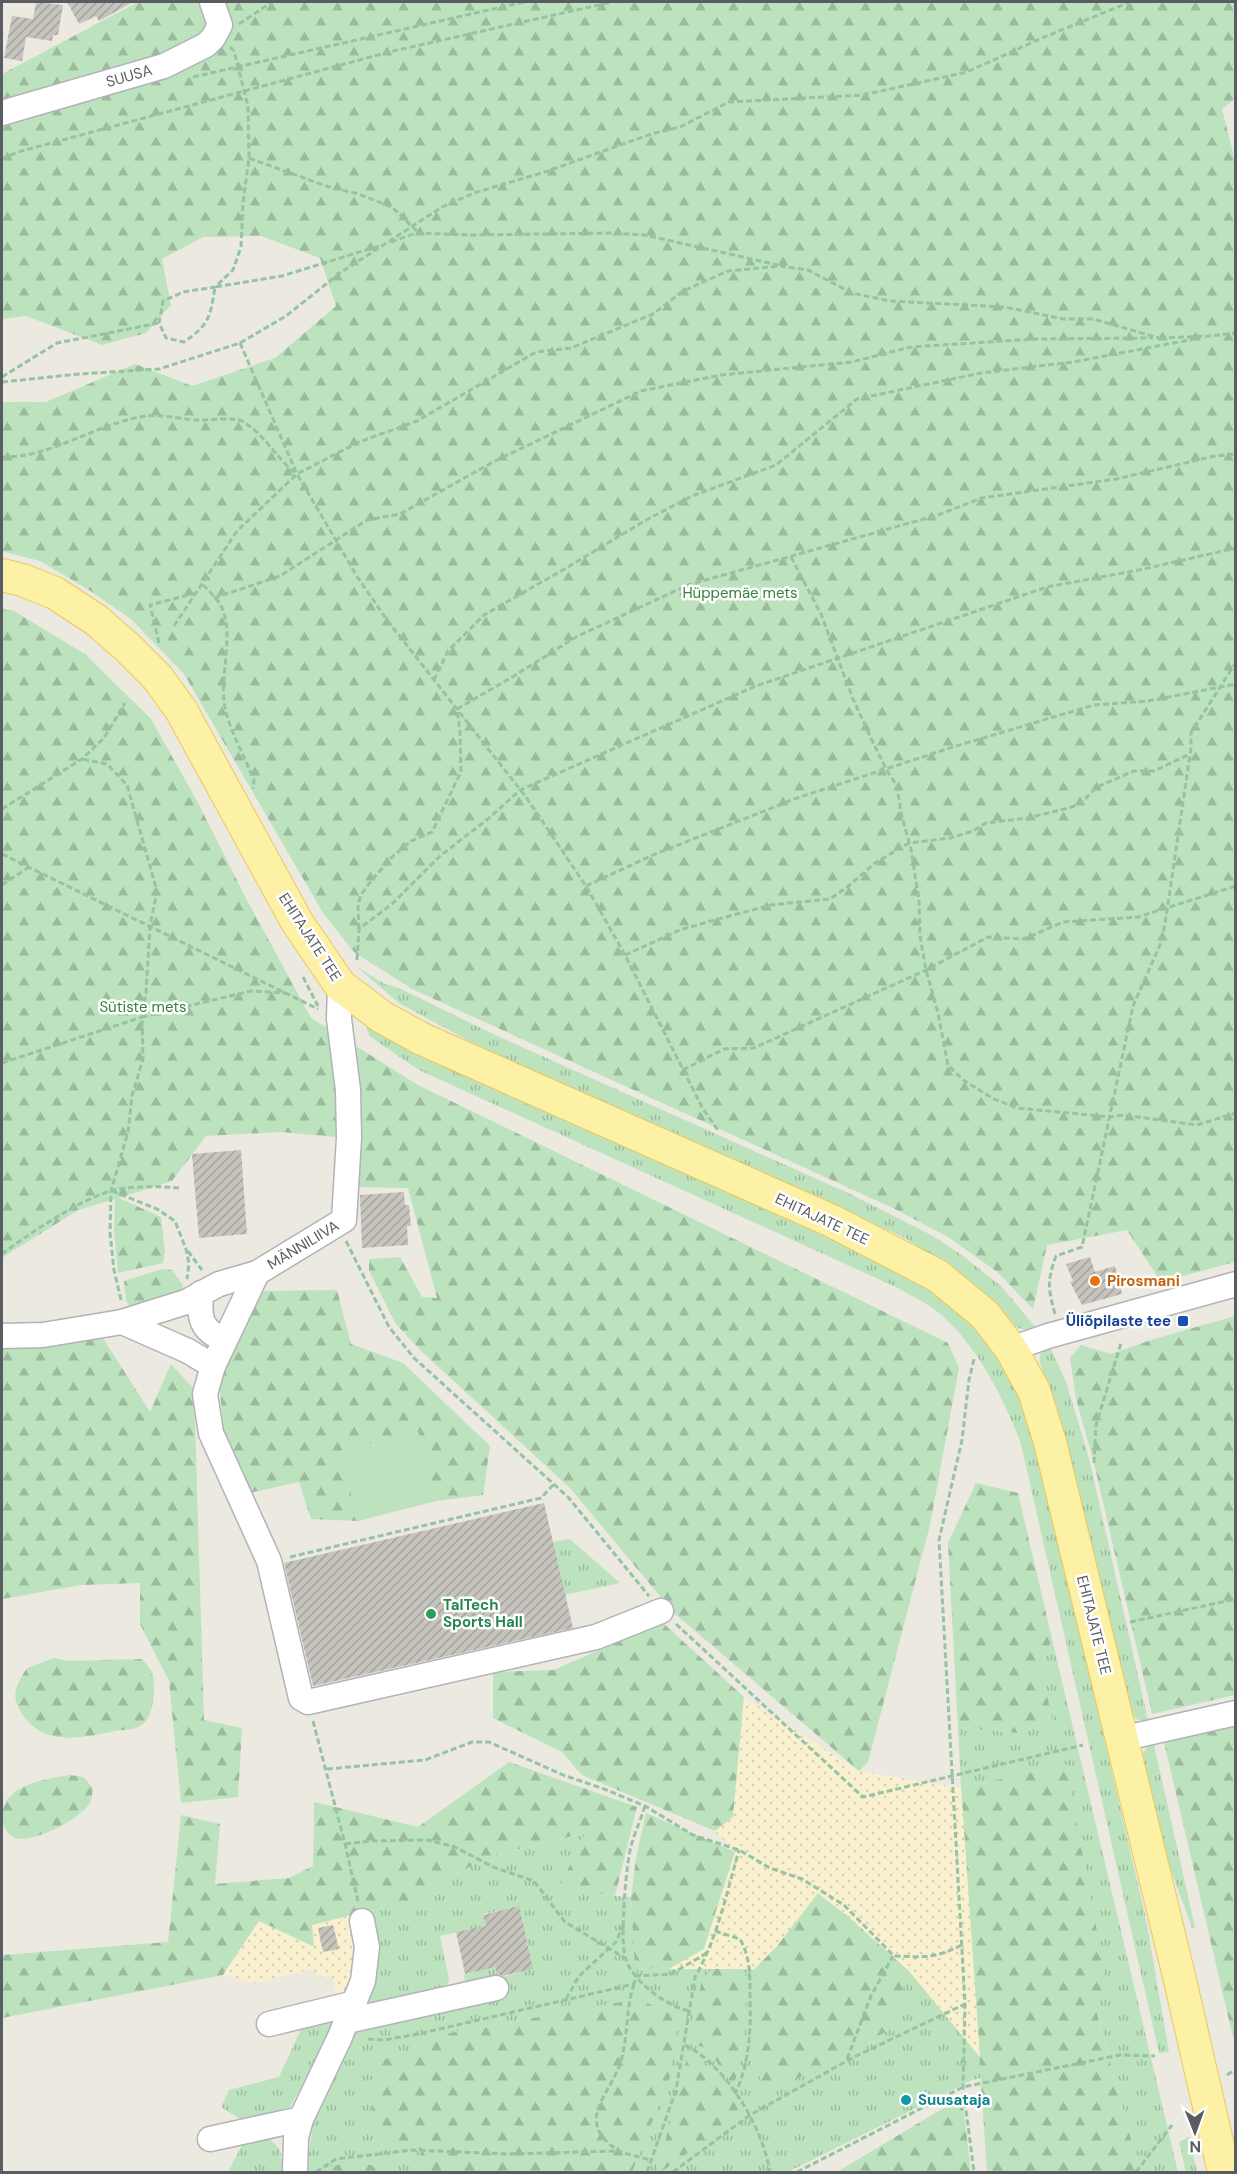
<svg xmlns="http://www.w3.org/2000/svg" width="1237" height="2174" viewBox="0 0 1237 2174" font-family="'DM Sans',sans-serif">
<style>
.grass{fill:url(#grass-tufts);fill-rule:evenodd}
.forest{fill:url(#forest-firs)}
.sand{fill:url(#sand-dots)}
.park{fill:#bce3be}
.building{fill:url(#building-hatch)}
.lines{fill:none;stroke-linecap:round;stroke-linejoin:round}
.minor-casing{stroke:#b1b3b7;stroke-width:27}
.major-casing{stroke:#ecc858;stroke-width:34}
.path{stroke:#96c3a4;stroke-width:3;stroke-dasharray:6 3;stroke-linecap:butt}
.minor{stroke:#fff;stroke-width:24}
.major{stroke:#fcf1a4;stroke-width:32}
.food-dot{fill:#e8710a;stroke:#fff;stroke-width:2}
.transit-dot{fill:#1a4fb4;stroke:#fff;stroke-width:2}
.leisure-dot{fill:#2e9e5b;stroke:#fff;stroke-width:2}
.culture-dot{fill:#0f9aa8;stroke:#fff;stroke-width:2}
.labels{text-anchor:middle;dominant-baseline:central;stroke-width:5;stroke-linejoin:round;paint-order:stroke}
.street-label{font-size:15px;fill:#595c60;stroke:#fff}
.park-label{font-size:15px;fill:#37813d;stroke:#fff}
.food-label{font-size:15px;font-weight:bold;fill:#c56008;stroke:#fff;text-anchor:start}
.transit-label{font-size:15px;font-weight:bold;fill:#164399;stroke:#fff;text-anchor:end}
.leisure-label{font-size:15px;font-weight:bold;fill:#27864d;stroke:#fff;text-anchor:start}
.culture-label{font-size:15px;font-weight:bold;fill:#0d838f;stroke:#fff;text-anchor:start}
</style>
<defs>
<pattern id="grass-tufts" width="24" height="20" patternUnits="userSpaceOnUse" patternTransform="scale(1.5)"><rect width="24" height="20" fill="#bce3be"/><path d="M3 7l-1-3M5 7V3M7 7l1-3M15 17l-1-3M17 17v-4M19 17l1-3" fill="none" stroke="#9cbb9e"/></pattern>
<pattern id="forest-firs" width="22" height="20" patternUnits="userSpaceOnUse" patternTransform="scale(1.5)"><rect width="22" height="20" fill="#bce3be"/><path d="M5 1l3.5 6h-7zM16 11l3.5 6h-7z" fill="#9cbb9e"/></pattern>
<pattern id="sand-dots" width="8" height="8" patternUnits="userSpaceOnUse" patternTransform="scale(1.5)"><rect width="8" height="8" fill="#f8f0ce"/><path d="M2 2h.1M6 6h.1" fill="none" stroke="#d7d0b3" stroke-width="1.8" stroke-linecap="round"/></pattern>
<pattern id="building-hatch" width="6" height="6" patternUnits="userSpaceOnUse" patternTransform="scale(1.5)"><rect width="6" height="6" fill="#c6c4bd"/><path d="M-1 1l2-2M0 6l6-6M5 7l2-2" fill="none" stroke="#a4a29d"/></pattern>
</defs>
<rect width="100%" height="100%" fill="#ebe9e0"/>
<g class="grass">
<polygon points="357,967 385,984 399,988 493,1034 848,1193 933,1236 963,1256 1001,1286 1037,1329 1030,1331 1018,1328 968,1280 905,1238 482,1048 399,1003"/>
<path d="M367,1027L873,1256C920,1281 973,1313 1001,1360C1014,1382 1024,1407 1033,1432L1146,1919L1169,2052L1159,2053L1021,1444C1003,1397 975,1340 934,1309C923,1301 909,1295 898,1288L419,1070L369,1036Z"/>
<path d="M1049,1345L1066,1382L1089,1458L1148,1720C1137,1723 1133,1716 1128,1708L1078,1488L1059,1416L1040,1363C1039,1353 1041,1350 1049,1345Z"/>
<polygon points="570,1539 620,1583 565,1595 553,1542"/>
<polygon points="1052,1639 1178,2172 1140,2172 1095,2005 1066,1764 961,1788 958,1727 1017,1733 1052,1724 1041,1666"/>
<polygon points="1154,1745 1195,1927 1192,1928 1157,1831 1141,1756 1148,1746"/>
<path d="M586,1833L561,1886L615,1896L631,1897L636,1968L909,1971L980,2057L981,2078L972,2080L788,2172H309V2153L314,2119L320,2107L325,2087L355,2032L365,2023L502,1992L498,1978L533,1969L519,1907L483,1914L498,1979L466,1987L464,1975L481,1970L472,1929L440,1936L449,1979L445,1990L373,2007C363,1997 373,1988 375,1977C378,1955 371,1932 367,1911L407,1904L486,1857ZM623,2002V2003L383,2061L444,2034Z"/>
<polygon points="343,2015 290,2107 242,2120 221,2107 229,2090 279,2077 302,2027"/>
<polygon points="1189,2137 1197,2172 1186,2172 1179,2142"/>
<polygon points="269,2138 280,2150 284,2172 228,2172 243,2143"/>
</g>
<g class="forest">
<polygon points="138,2 1235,2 1235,99 1222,109 1236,164 1235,1262 1161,1282 1127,1230 1047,1245 1033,1309 996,1271 948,1237 893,1208 412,989 354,952 323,913 184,674 131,619 89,590 40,561 2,551 2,402 46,402 135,364 192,386 275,358 336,306 320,258 261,236 203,237 162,259 171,305 146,333 102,345 26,316 2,319 2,74"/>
<polygon points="2,609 14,611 85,654 151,719 197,801 248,902 311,1018 418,1085 948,1343 959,1368 930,1525 868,1762 859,1771 674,1613 570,1488 420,1350 396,1324 369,1271 369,1259 400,1257 422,1297 437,1298 408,1188 359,1187 359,1139 281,1132 206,1136 172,1181 119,1198 161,1217 165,1252 163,1263 118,1273 114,1230 115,1199 78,1210 2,1258"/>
<polygon points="162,1269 172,1270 183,1285 181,1303 134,1316 126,1300 124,1281"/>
<polygon points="337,1290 351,1344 403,1363 490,1446 483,1495 436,1501 418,1432 341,1451 358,1521 311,1519 299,1482 245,1494 225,1450 219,1379 260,1291"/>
<polygon points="1235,1316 1235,1695 1152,1714 1094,1463 1076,1399 1070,1358 1081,1345 1111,1354 1154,1339"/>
<polygon points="101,1335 150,1412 171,1364 194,1389 204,1720 242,1728 238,1797 181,1803 169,1681 140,1624 140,1583 81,1585 2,1599 2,1344"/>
<polygon points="976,1483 1018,1493 1052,1639 1041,1666 1053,1724 1017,1733 958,1727 948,1543"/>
<polygon points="663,1623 744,1697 733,1817 715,1831 582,1775 562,1752 493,1718 493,1672 553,1670"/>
<path d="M54,1658L68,1661L141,1659C153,1669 154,1675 154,1691C154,1700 151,1715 145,1722C137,1731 126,1729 115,1731C82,1738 44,1747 22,1714C10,1695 16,1685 27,1668Z"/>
<polygon points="1235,1726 1236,2036 1233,2037 1164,1742"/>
<polygon points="509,1762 637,1807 615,1896 560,1886 585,1833 486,1857 407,1904 367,1911 313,1925 314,1947 259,1921 223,1975 2,2018 2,1955 168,1942 181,1815 220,1824 215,1884 289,1878 313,1866 314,1802 418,1827"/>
<polygon points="1066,1764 1108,1991 1095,2006 1140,2172 987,2172 961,1788"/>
<path d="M70,1775L83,1777L93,1788C92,1792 92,1798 91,1801C84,1818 32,1844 15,1838C8,1835 3,1826 2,1820C0,1785 44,1779 70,1775Z"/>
<polygon points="646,1813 735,1852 704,1949 669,1969 635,1968 631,1897 636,1858"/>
<polygon points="818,1893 851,1919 909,1971 889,2030 761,2098 754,1969 777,1946"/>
<path d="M719,1963L746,1973C747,2012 747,2049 733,2086L708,2049L689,2042L702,1979Z"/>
<polygon points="637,1999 679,2016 670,2077 632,2172 418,2172 421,2151 370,2126 379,2062 444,2034"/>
<polygon points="689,2051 720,2079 739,2106 733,2121 661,2172 657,2172"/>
<polygon points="962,2097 971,2172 837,2172"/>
<polygon points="357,2160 389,2172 326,2172 326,2168"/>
</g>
<g class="sand">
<polygon points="744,1697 859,1771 961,1788 980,2057 909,1971 851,1919 818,1893 777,1946 754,1969 669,1969 704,1949 735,1852 715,1831 733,1817"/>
<polygon points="357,1914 352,1992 336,1994 332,1975 318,1977 311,1969 255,1983 223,1975 259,1921 314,1947 312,1925"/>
</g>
<polygon class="park" points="418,1431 436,1501 358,1521 341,1451"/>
<g class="building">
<polygon points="36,2 63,5 58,35 53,35 52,41 26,37 22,61 4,58 12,16 33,19"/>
<polygon points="67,2 133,2 99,21 96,16 79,24"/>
<polygon points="241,1150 247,1234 199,1238 192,1154"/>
<polygon points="404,1192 405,1205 409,1205 411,1226 407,1226 408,1245 362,1248 360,1195"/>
<polygon points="1090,1257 1095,1272 1115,1266 1122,1294 1082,1305 1070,1282 1073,1281 1066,1264"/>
<polygon points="544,1503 573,1628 313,1686 284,1563"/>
<polygon points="519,1906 533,1969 503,1976 497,1974 495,1967 465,1974 456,1932 486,1926 483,1915"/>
<polygon points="333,1925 339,1949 323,1952 318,1928"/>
</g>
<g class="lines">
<g class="minor-casing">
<g id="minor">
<polyline points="2,113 164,66 206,45 213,38 220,25 212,2"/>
<polyline points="340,985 339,1019 348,1090 349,1138 344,1220 257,1273 213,1366 205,1394 211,1433 269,1561 301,1698 308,1702 596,1637 661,1611"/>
<path d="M201,1293C199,1318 200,1330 225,1340"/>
<polyline points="122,1322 188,1351 213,1366"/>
<polyline points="2,1336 43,1335 122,1322 186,1302 219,1284 257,1273"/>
<polyline points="1011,1349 1048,1336 1236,1284"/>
<polyline points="1121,1739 1236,1713"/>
<polyline points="347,2021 496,1988"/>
<polyline points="269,2024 355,2003"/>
<polyline points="210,2139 301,2119"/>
<polyline points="295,2172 296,2138 301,2119 339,2039 363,1981 367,1947 362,1921"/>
</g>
</g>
<g class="major-casing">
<polyline id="major" points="2,575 22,580 55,593 96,620 127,647 157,677 181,710 297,922 340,985 382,1017 422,1039 832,1221 938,1276 985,1315 1011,1349 1034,1391 1050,1442 1179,1976 1224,2172"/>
</g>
<g class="path">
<polyline points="239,24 272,2"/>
<path d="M230,47L234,51L238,67L248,106L249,158L243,203L241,247L233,270L215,287L183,292L163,301L159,323L166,338L184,342C210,324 210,317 215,287L282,276L379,246"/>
<polyline points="193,77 524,2"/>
<polyline points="249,158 326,186 358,194 392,207 418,232"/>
<polyline points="2,159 18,152 389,52 612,2"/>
<polyline points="391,242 416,233 473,235 611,233 645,235 778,265"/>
<polyline points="1160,338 1209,336 1236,333"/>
<polyline points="240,343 297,474 358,578 387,620 526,797 586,886 625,955 702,1107 719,1132"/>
<polyline points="2,377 57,343 159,323"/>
<polyline points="2,382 79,374 159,369 240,343 286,316 340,273 442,207 474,193 545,172 651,134 680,127 729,102 863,95 967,72 1042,38 1130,2"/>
<path d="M2,457C52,458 96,423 146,416C164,414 183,420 201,420C211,420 234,417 242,421C265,434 276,459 297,474"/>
<polyline points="791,557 821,614 853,699 869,734 886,769 897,786 901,813 911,849 919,901 920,936 926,970 938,1013 948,1065 963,1080 994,1099 1017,1108 1110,1117 1123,1115 1197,1125 1236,1113"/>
<path d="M203,585C209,591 217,598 221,606C236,635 217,680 226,712C232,735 245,758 254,780L253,789"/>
<polyline points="214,598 280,576 367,520 400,514 493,462 641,391 721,375 852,362 911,347 1034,339 1153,338"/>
<polyline points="174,626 237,531 297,474 359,442 417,421 536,352 571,348 653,314 683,291 728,271 781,266 808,270 852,293 890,301 1005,307 1063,319 1093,319 1159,338"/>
<polyline points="159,643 150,605 196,593"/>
<polyline points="434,680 448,651 484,615 568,567 646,520 692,496 776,465 857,399 981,373 1073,362 1200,338"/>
<polyline points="2,809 82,759 104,738 125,703"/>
<polyline points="2,854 318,1009"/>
<polyline points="2,885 29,867"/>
<polyline points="586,886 653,855 797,798 953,747 1094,705 1148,701 1236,684"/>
<polyline points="359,929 358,905 361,895 371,881 393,856 411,841 432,832 461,772 460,732 457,709 514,676 576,637 688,585 938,515 982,498 1116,479 1215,456 1236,454"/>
<polyline points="625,955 680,930 711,921 771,905 830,899 846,888 875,863 909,843 950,838 973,831 986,823 1028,818 1072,807 1083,801 1097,787 1134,771 1154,771 1190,754"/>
<polyline points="357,960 359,929 392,904 440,856 488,819 520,790 756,686 1047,587 1139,570 1236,548"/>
<polyline points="303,977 318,1006"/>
<polyline points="2,1063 142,1017 146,993 150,926 157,891 127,785 107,764 82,759"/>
<polyline points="683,1070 724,1049 754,1048 926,970 988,937 1024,939 1063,922 1138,917 1236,886"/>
<polyline points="112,1191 157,1209 175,1221 186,1249 189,1264 187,1279"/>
<polyline points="346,1241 389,1327 414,1358 568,1497 649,1596"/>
<polyline points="188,1251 202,1270"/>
<path d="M2,1254C30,1233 76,1202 110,1191C126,1186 162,1186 179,1188"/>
<polyline points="121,1300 114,1270 110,1233 111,1191 128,1132 132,1096 143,1059 142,1017 251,991 286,993"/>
<path d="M1055,1314C1048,1289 1047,1280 1056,1256L1082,1247L1133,1006L1160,945L1165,924L1191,748V733L1236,662"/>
<polyline points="974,1359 969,1380 962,1440 939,1540 965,2004 963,2087 974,2172"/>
<polyline points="1094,1463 1096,1425 1121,1343"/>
<polyline points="290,1557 541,1498 554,1484"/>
<polyline points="1130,1622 1236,1599"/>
<polyline points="676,1624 863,1797 1083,1745"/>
<polyline points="313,1721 345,1844 358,1901"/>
<path d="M327,1769L425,1760L472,1742H489L563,1775L604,1789L645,1806L693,1835L739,1850L770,1868L802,1879L844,1905L894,1956C924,1957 933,1959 962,1945"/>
<path d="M645,1806C641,1819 635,1832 631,1846C626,1865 620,1937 625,1956C630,1980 667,2007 690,2011"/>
<polyline points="345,1844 372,1841 428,1840 455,1847 493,1867 534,1881 565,1922 625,1958"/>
<path d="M715,1931L740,1939C750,1957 750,1974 750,1994C751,2029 750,2062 735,2094"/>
<path d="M634,1984C626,2008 628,2036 621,2061C611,2094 574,2120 616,2149C626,2156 640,2155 651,2161"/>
<polyline points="566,1999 579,1976 617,1941 622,1926"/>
<polyline points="368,2039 384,2040 418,2034 634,1984 636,1976 671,1974 707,1953"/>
<path d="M685,2045C726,2065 763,2128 770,2172"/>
<polyline points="847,2059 871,1996 893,1956"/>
<polyline points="1227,2075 1236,2069"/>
<polyline points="316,2172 336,2159 412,2150 508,2154 618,2151"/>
<path d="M647,2172L676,2090L695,1977C717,1939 727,1892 739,1850"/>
<polyline points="673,2172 750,2115 854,2057 965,2004"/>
<polyline points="797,2172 963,2087 1120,2055 1155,2056"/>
<polyline points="1136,2172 1172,2125"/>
</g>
<use href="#minor" class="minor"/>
<use href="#major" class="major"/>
</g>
<circle class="food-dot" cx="1095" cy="1281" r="6"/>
<rect class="transit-dot" x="1177" y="1315" width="12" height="12" rx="3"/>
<circle class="leisure-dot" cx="431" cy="1614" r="6"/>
<circle class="culture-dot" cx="906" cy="2100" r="6"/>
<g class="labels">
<g class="street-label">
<text transform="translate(129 76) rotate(-16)">SUUSA</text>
<text transform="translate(310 937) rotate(57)">EHITAJATE TEE</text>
<text transform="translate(822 1219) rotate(25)">EHITAJATE TEE</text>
<text transform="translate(303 1245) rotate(-31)">MÄNNILIIVA</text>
<text transform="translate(1094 1625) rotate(76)">EHITAJATE TEE</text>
</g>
<g class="park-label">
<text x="740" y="593">Hüppemäe mets</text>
<text x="143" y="1007">Sütiste mets</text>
</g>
<g class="food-label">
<text x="1107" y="1281">Pirosmani</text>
</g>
<g class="transit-label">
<text x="1171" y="1321">Üliõpilaste tee</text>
</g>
<g class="leisure-label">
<text x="443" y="1605">TalTech<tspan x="443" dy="17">Sports Hall</tspan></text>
</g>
<g class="culture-label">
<text x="918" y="2100">Suusataja</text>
</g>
</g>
<rect width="1237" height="2174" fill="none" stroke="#595c60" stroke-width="6"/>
<g transform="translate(1195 2132) rotate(179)" stroke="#ffffff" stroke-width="4.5" paint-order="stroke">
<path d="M0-4.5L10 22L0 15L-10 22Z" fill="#595c60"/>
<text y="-9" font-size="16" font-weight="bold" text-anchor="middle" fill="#595c60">N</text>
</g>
</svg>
